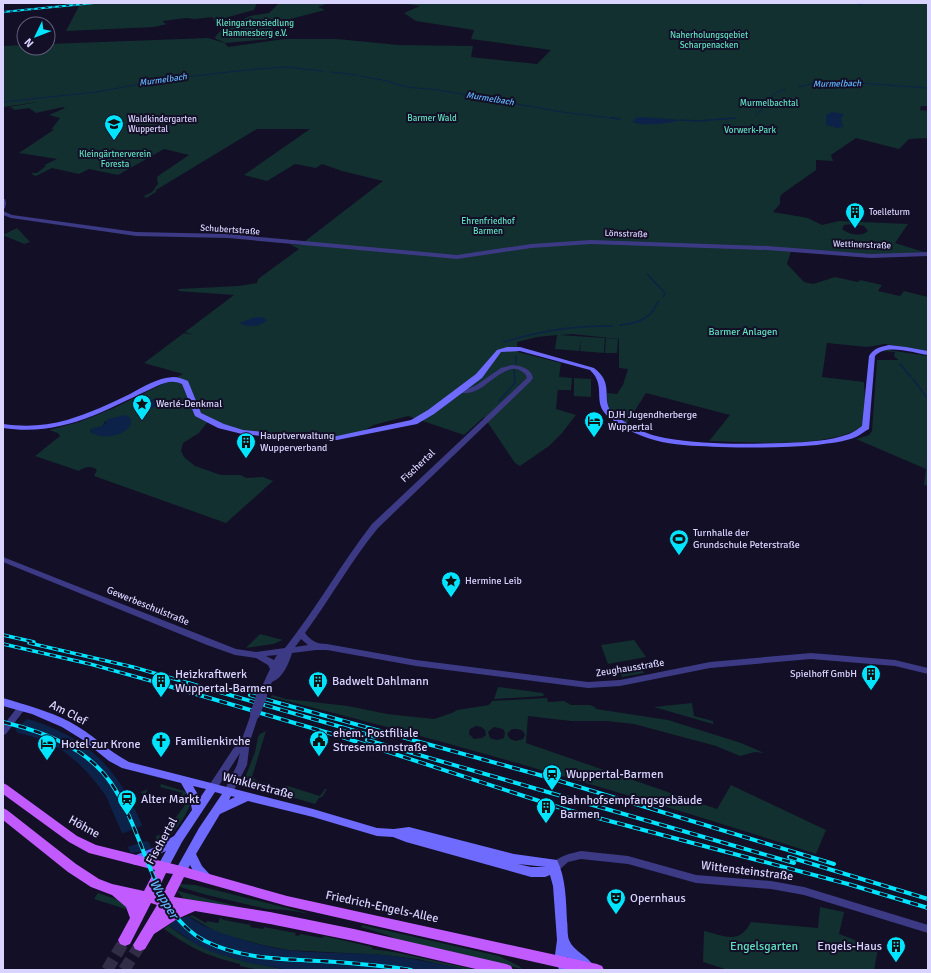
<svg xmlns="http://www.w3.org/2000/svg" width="931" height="973" viewBox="0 0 931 973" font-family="Signika,sans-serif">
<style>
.green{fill:#12302f;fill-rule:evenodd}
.water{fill:#0c2248}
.pier{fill:#130f26}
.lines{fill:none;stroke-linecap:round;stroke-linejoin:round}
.stream-far1{stroke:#0c2248;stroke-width:1}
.stream{stroke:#0c2248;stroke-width:1.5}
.primary-tunnel{stroke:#312d47;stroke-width:12;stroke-dasharray:12 6;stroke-linecap:butt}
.tertiary{fill:#3d3a85;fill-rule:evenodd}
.secondary{fill:#6f6bff;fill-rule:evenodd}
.primary{fill:#c25bff;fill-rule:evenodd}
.rail-far2-casing{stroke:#00e5ff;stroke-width:2}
.rail-far1-casing{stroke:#00e5ff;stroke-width:3.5}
.rail-casing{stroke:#00e5ff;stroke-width:4}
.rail-far2{stroke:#130f26;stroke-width:1;stroke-dasharray:3.5;stroke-linecap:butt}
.rail-far1{stroke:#130f26;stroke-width:2;stroke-dasharray:6;stroke-linecap:butt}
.rail{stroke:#130f26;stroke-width:2.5;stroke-dasharray:8;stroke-linecap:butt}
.tertiary-bridge{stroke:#3d3a85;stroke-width:10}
.labels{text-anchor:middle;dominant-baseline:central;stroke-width:4;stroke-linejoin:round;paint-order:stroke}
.far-park-label{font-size:9px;fill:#5fe0c0;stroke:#130f26}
.far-water-label{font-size:9px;font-style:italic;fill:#62b6ff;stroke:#130f26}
.far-poi-label{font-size:9px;fill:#d9d4ff;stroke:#130f26;text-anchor:start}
.far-street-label{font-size:9px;fill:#d9d4ff;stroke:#130f26}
.park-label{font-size:10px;fill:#5fe0c0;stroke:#130f26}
.poi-label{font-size:10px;fill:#d9d4ff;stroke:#130f26;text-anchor:start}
.street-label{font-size:10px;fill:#d9d4ff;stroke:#130f26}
.near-poi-label{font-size:12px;fill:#d9d4ff;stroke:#130f26;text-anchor:start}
.near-street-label{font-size:12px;fill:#d9d4ff;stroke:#130f26}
.near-park-label{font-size:12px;fill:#5fe0c0;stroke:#130f26}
.near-water-label{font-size:13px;font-style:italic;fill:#62b6ff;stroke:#130f26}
</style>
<rect width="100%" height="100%" fill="#130f26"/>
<g class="green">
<polygon points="97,3 257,3 254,10 214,21 214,19 212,17 195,19 186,18 163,21 164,23 167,24 154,27 66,31 79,6 50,9"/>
<polygon points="279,3 329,3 318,7 325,10 290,19 271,28 281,38 226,43 216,39 215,37 223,28 250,16 269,13"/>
<path d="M400,3H928V106H921L920,110L928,111V138L909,139L899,149L856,138L831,155L833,161L816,160V170L782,194L780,197V204L773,212L808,218L822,225L839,221L908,224L895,243L924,252L878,255L791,251L787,264L804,282L813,284L835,277L858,282L860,280L882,285L878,291L900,296L904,291L928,297V351L885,344L867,347L827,343L822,377L864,382L866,415L862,428C818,449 757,442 709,441L730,415L646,393L627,423C612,414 607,412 607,393L617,394L623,385L628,369L619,368V339L572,334L560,335L605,338L604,353L580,351L581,339L579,351L555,349L557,335L537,337L517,342L518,352L561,363L559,377L572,378L571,390H558V387L556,409L576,415L562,433L549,446L520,466L515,463L484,417L464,435L408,416L374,425L363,431L339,436H322L248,432L232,428L210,419L199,433L183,443L181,451L184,457L195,466L221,475H241L246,478L263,477L273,481L226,523L94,476L97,470C91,465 84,467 79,471L35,456L60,436L58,433L49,430L79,422L114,408L183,374L144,363L184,333L194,335L185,332L234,295L178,291L179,289L238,286L257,283L258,279L299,249L289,244L300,245L383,181L342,171L322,164L316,168L295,164L267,181L244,175L310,129H257L156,190V192L146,198L144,196L152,192L158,184L157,178L158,176L189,155L164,149L118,175L89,169L79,174L52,168L36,176L33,175L32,173H37L46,166L44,165L57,159L19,153L55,129L51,130L60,118L49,115L65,108L63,107L36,113L29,108L15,110L10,107L3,108L38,102L3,107V46L24,45V48H48V44L208,38L225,43L228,47L284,39H337L398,45L473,46L471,57L537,64L551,50L471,39L474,30L416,21L404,13L420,6ZM853,224L864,226L868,231C861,237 849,235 842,229L844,225ZM105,421L124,431L107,436L92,433L90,430L103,426Z"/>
<polygon points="17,228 30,242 24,244 3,235"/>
<polygon points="606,338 618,339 617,353 605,353"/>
<polygon points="889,350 928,356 928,486 924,485 926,469 856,439 869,435 872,431 877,360 898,360 894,356 895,352 882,351"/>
<polygon points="574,378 591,379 591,397 574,396"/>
<polygon points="260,634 283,640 273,644 246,648"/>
<polygon points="634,640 646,657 608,664 601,645"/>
<polygon points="639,664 644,673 622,677 617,668"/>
<polygon points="498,687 543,693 544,696 494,699"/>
<path d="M272,695L286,699L348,706L387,714L434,719L452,713L457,710L489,705L492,701L547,698L548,702L564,701L571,705H590L595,707L596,709L668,720L741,743L764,753L755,752L740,756L716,746L634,724L606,721H571L528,716L526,743L717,809L731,785L826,830L816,854C637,796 454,743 271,697ZM476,726L481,727L485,730L486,735L482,738L474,739L469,734L470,729ZM494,727L503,729L505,733L504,738L497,740L490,738L488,732ZM512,729H518L523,731L525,735L523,739L516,741L510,739L507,734Z"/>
<polygon points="692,703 694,716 713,721 713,724 654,707"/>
<polygon points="266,731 252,777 257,781 282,788 288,786 320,796 325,789 327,789 322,797 319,798 315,804 243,783 255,752 258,737 260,734"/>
<polygon points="161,784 187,792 178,804 143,796 141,792 148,789 145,794 174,802 183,793 160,787"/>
<path d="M188,801L191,802C185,820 171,837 156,849L155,844L157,843L156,836L166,833L165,827L171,824Z"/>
<polygon points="180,884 195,885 311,914 287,910 267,909 207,895 180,887"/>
<polygon points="177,891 178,891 267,914 183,898"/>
<polygon points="98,893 122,901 129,910 94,899"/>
<path d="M820,907L844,912L839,934L878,949L874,970H728L703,962L704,931C726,936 739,945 751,922L818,928Z"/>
<polygon points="192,915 206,923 207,921 218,923 220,918 224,920 251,925 250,927 263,929 264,927 296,933 295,935 299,936 300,934 322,938 324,936 372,947 372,949 394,952 477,970 467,970 417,959 384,955 288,950 262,945 218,933 189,916"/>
<path d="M168,925C203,954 246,963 290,970H260L240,966V964C207,956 192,949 164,929Z"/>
<polygon points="362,925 499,956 519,966 522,969 400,941 387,935 361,927"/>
</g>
<g class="water">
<polygon points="832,112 844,114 841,118 843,127 837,128 826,125 826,115"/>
<path d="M640,117L682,120C670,123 644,127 632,122L636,118Z"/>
<path d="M256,317H262L267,320C261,327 247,328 239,323Z"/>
<path d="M155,399L161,402C155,410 143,411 134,409L143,401Z"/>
<path d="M125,415L130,417L131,423C127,437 100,440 90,432L93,428L103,426L108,419Z"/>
<path d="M4,713C88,731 123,769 151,848C160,872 168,899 188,916C203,927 220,933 237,938C254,943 270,948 288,950C320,954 352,952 384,955C412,958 440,964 467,970H290L249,963L212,952L197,945L168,925L155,910L106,796C81,760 49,733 3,732Z"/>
</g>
<g class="pier">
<polygon points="3,711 8,711 32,717 27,719 16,729 16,731 18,733 17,734 3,733"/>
<polygon points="144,825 151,843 146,841 127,847 121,834"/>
<polygon points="151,844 168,887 174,898 192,915 177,919 166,927 153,911 144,893 129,853 148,851 152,848"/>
</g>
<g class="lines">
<g class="stream-far1">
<polyline points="853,3 862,5"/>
<polyline points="330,72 357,75"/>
<polyline points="360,76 388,81 406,87 438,90 562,112 620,119"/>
<polyline points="799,87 814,83 845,82 928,88"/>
<polyline points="770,101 773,98 771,97 777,92 785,89"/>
<polyline points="3,102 96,92 168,79 246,70 285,67 323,71"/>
<polyline points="756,115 764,107"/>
<polyline points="723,119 735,118"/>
</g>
<g class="stream">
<polyline points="611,118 620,119"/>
<polyline points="681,120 698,121 735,118"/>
<polyline points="647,274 665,293 663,297"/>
<path d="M620,325C631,324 645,321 652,312C655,308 656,304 659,301"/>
<path d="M504,342C544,330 571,326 613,326"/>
<polyline points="516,356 516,364"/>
<polyline points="900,364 911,377"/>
<polyline points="913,379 928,399"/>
<polyline points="499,401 515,383 514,369"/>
</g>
<g class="primary-tunnel">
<polyline points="107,970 125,940"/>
<polyline points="124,970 140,945"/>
</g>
<g class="tertiary">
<polygon points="3,199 5,199 6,203 5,208 3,209"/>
<polygon points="3,211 12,215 136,232 228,234 457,255 531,244 591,240 767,246 871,254 928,252 928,256 871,258 767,250 591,244 531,248 457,259 228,238 136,236 11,218 3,215"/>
<path d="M512,365C521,366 531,368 533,378L530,382L378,528C351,561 330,599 305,633C311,641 317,644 327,644L416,660L588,682L620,680L710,662L811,653L895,660L928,668V674L895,666L811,659L710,668L620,686L588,688L416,666L327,650H316L292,653C289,663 283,678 272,682L265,697L262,698L259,697L258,695L270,669L268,665L256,658L235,655L207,645L3,562V557L236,649L256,652L285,648C316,609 341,564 372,524L527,378C526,374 524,373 521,371C509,362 490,383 479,389C472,393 466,394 458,392L457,391L458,390L467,389L475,386L501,368ZM301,639L308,645L295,647ZM277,655L274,660L266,656Z"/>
<polygon points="22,704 25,705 26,707 25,709 6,734 3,735 3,726 19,705"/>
<polygon points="255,711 258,712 259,714 250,741 247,765 232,794 229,795 226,794 224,791 237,765 240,753 216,790 213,791 210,790 208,787 210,784 233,749 242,739 251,714 252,712"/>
<path d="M581,851L628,856L696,875L771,881L804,887L928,925V933L804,895L771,889L696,883L628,864L581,859L568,862L558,871L555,872L552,871L550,868C556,856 569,854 581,851Z"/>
</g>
<g class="secondary">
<path d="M889,345L906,347L928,351V355C914,353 886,343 875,356L869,429C865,431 860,435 856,437C844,442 830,443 817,445C785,448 752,448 720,447C701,446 681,446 662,442C644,438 625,430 610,418C590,403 608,387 590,370L520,351L501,352L482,378L434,414L417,424L337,440L315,441L242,434L218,428L195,416L182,384C173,380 166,382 157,386C105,410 63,437 3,428V424C25,427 46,426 67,420C89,413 110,404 130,394C143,387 157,378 173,377C178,377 183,379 188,381L201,413L224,424L243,430L315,437L337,436L411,420L428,410L476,374L497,350L507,347H520L594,368C599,372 603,376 605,382C609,394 603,406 615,415C629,426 647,435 665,438C704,445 746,444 786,443C807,442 830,441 849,434C854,432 858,429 862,426L869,356C874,348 880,347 889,345Z"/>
<path d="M3,698C26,705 49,711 70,722C91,733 108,751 129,762L313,809L377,828L394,829L409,827L514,854L557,860C566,878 566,901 567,921C568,927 567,934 569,940C574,952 589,956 594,967L593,970H583L567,957L571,970H559L555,955L557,940L553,886L550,875L545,877H531L406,842L393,837L377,836L313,817L248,801L220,814L196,854L202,866L214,879L212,882C202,886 194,873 190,865L185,874L181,876L177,874L175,871L199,828L222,794L215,792L182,842L167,870L163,872L159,870L157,867L166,851L139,863L135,865L131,863L129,860L131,857L153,848L174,836L192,810L190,799L181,783L122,768L109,761L83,740L62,727L32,714L3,706ZM193,786L206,789L200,798ZM231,796L235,797L229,800ZM518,864L546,867H531Z"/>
</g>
<path class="primary" d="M3,783L7,785L77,836L96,845L181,866L287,896L597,964L602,966L604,970H570L287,906L184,877L174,897L270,912L354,929L506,964L511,966L513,970H480L354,941L270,924L195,911L177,919L154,934L145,949L140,951L135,949L133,945L157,905L151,903L130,944L125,946L120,944L118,940L130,918L126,907L112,895L91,887L68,872L3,820V808L7,810L76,864L99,879L112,884L144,891L155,870L89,853L69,842L3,794ZM166,873L173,874L162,895L156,894ZM169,907L175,908L166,913Z"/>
<g class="rail-far2-casing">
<polyline id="rail-far2" points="3,12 94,3"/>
</g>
<g class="rail-far1-casing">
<g id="rail-far1">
<polyline points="3,635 34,642"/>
<polyline points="29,643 133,667 192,684"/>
<polyline points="3,644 90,664 162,684"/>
</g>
</g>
<g class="rail-casing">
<g id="rail">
<polyline points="158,683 339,736 564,809 848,884 928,908"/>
<polyline points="188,683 376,737"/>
<polyline points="250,695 543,776 834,864"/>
<path d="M3,722C44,732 86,747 111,783C128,808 139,841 150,868C162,897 176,926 205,941C241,959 282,959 321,961C351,963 381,965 411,970"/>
<polyline points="367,740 794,863"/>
<polyline points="789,857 928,899"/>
</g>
</g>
<use href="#rail-far2" class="rail-far2"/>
<use href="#rail-far1" class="rail-far1"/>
<use href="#rail" class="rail"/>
<polyline class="tertiary-bridge" points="255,714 262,695"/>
</g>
<defs>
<g id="school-pin" transform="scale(1)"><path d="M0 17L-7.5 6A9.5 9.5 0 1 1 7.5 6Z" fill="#00e5ff" stroke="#130f26"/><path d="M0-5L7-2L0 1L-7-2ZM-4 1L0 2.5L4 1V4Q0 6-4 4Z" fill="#111"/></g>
<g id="building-pin" transform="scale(1)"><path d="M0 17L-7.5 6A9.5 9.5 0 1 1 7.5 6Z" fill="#00e5ff" stroke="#130f26"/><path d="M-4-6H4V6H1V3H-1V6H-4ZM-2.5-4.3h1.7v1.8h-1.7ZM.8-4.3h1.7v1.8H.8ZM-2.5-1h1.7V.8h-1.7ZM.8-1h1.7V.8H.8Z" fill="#111"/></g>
<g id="sight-pin" transform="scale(1)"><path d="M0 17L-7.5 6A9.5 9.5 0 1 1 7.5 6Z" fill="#00e5ff" stroke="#130f26"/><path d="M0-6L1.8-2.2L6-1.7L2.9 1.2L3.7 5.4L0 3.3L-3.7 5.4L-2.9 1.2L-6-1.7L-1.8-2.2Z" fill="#111"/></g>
<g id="hotel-pin" transform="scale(1)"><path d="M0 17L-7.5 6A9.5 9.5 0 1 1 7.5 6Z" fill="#00e5ff" stroke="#130f26"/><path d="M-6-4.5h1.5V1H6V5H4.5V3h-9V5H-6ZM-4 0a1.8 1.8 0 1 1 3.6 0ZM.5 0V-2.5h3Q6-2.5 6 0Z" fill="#111"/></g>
<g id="stadium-pin" transform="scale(1)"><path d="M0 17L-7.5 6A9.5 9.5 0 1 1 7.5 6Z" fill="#00e5ff" stroke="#130f26"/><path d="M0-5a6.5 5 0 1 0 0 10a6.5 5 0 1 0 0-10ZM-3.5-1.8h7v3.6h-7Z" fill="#111"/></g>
<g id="civic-pin" transform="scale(1)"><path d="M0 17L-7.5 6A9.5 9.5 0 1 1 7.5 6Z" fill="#00e5ff" stroke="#130f26"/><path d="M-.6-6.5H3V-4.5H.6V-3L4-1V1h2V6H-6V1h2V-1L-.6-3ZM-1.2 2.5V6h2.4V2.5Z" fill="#111"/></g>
<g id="church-pin" transform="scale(1)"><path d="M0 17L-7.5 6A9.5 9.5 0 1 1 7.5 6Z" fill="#00e5ff" stroke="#130f26"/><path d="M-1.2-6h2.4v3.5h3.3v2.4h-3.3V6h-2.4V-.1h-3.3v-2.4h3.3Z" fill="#111"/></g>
<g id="station-pin" transform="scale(1)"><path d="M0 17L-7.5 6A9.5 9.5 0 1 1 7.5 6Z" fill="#00e5ff" stroke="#130f26"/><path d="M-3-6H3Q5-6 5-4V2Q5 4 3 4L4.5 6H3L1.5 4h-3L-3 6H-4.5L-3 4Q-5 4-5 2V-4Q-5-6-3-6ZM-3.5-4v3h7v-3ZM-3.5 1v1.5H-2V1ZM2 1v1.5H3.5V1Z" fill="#111"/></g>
<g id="theatre-pin" transform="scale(1)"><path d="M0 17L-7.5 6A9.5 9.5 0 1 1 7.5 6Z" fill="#00e5ff" stroke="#130f26"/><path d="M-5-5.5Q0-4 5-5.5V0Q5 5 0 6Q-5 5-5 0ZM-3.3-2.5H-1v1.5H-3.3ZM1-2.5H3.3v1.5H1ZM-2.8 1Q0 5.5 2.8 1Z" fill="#111"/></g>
</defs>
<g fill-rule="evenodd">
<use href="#school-pin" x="114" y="124"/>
<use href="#building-pin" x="855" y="212"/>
<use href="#sight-pin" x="142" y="404"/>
<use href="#hotel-pin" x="594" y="421"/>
<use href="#building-pin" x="246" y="442"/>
<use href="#stadium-pin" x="679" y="539"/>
<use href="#sight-pin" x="451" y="581"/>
<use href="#building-pin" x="871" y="674"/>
<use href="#building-pin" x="161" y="681"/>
<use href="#building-pin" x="318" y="681"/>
<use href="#civic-pin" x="319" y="740"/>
<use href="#church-pin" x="161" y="741"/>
<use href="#hotel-pin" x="47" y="744"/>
<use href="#station-pin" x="552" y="774"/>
<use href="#station-pin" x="127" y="799"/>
<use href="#building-pin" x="546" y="807"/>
<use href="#theatre-pin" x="616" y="898"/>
<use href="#building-pin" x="896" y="946"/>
</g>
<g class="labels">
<g class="far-park-label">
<text x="255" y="23">Kleingartensiedlung<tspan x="255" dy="10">Hammesberg e.V.</tspan></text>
<text x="709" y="35">Naherholungsgebiet<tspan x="709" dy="10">Scharpenacken</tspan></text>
<text x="769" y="103">Murmelbachtal</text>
<text x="432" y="118">Barmer Wald</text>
<text x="750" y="130">Vorwerk-Park</text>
<text x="115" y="154">Kleingärtnerverein<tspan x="115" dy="10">Foresta</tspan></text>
<text x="488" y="221">Ehrenfriedhof<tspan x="488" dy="10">Barmen</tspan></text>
</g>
<g class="far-water-label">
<text transform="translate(163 80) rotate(-8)">Murmelbach</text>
<text transform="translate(837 84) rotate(-1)">Murmelbach</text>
<text transform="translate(490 99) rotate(9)">Murmelbach</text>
</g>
<g class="far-poi-label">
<text x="128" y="119">Waldkindergarten<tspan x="128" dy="10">Wuppertal</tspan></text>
<text x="869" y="212">Toelleturm</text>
</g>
<g class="far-street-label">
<text transform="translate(230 230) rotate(4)">Schubertstraße</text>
<text transform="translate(626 234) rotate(2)">Lönsstraße</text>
<text transform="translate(862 245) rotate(2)">Wettinerstraße</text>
</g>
<g class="park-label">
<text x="743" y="332">Barmer Anlagen</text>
</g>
<g class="poi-label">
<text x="156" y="404">Werlé-Denkmal</text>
<text x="608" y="415">DJH Jugendherberge<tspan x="608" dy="12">Wuppertal</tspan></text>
<text x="260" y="436">Hauptverwaltung<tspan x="260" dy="12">Wupperverband</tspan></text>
<text x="693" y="533">Turnhalle der<tspan x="693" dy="12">Grundschule Peterstraße</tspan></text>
<text x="465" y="581">Hermine Leib</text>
<text x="857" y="674" text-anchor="end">Spielhoff GmbH</text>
</g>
<g class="street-label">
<text transform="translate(418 466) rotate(-43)">Fischertal</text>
<text transform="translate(148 606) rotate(22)">Gewerbeschulstraße</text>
<text transform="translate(630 668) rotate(-9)">Zeughausstraße</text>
</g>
<g class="near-poi-label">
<text x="175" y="674">Heizkraftwerk<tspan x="175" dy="14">Wuppertal-Barmen</tspan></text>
<text x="332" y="681">Badwelt Dahlmann</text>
<text x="333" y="733">ehem. Postfiliale<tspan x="333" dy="14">Stresemannstraße</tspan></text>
<text x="175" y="741">Familienkirche</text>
<text x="61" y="744">Hotel zur Krone</text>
<text x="566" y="774">Wuppertal-Barmen</text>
<text x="141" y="799">Alter Markt</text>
<text x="560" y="800">Bahnhofsempfangsgebäude<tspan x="560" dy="14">Barmen</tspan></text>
<text x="630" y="898">Opernhaus</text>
<text x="882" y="946" text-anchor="end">Engels-Haus</text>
</g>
<g class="near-street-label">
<text transform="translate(68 713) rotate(27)">Am Clef</text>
<text transform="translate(258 786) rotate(15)">Winklerstraße</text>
<text transform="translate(84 827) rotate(29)">Höhne</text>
<text transform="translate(162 841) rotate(-61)">Fischertal</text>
<text transform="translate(747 871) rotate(7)">Wittensteinstraße</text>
<text transform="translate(382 907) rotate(12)">Friedrich-Engels-Allee</text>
</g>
<g class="near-park-label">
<text x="764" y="946">Engelsgarten</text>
</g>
<g class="near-water-label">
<text transform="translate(164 899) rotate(59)">Wupper</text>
</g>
</g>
<rect width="931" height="973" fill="none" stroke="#d9d4ff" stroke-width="8"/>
<g transform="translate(36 36) rotate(227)"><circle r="19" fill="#130f26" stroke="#625e7d"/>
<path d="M0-3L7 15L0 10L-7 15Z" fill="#00e5ff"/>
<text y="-6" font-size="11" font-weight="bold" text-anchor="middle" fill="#d9d4ff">N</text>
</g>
</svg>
